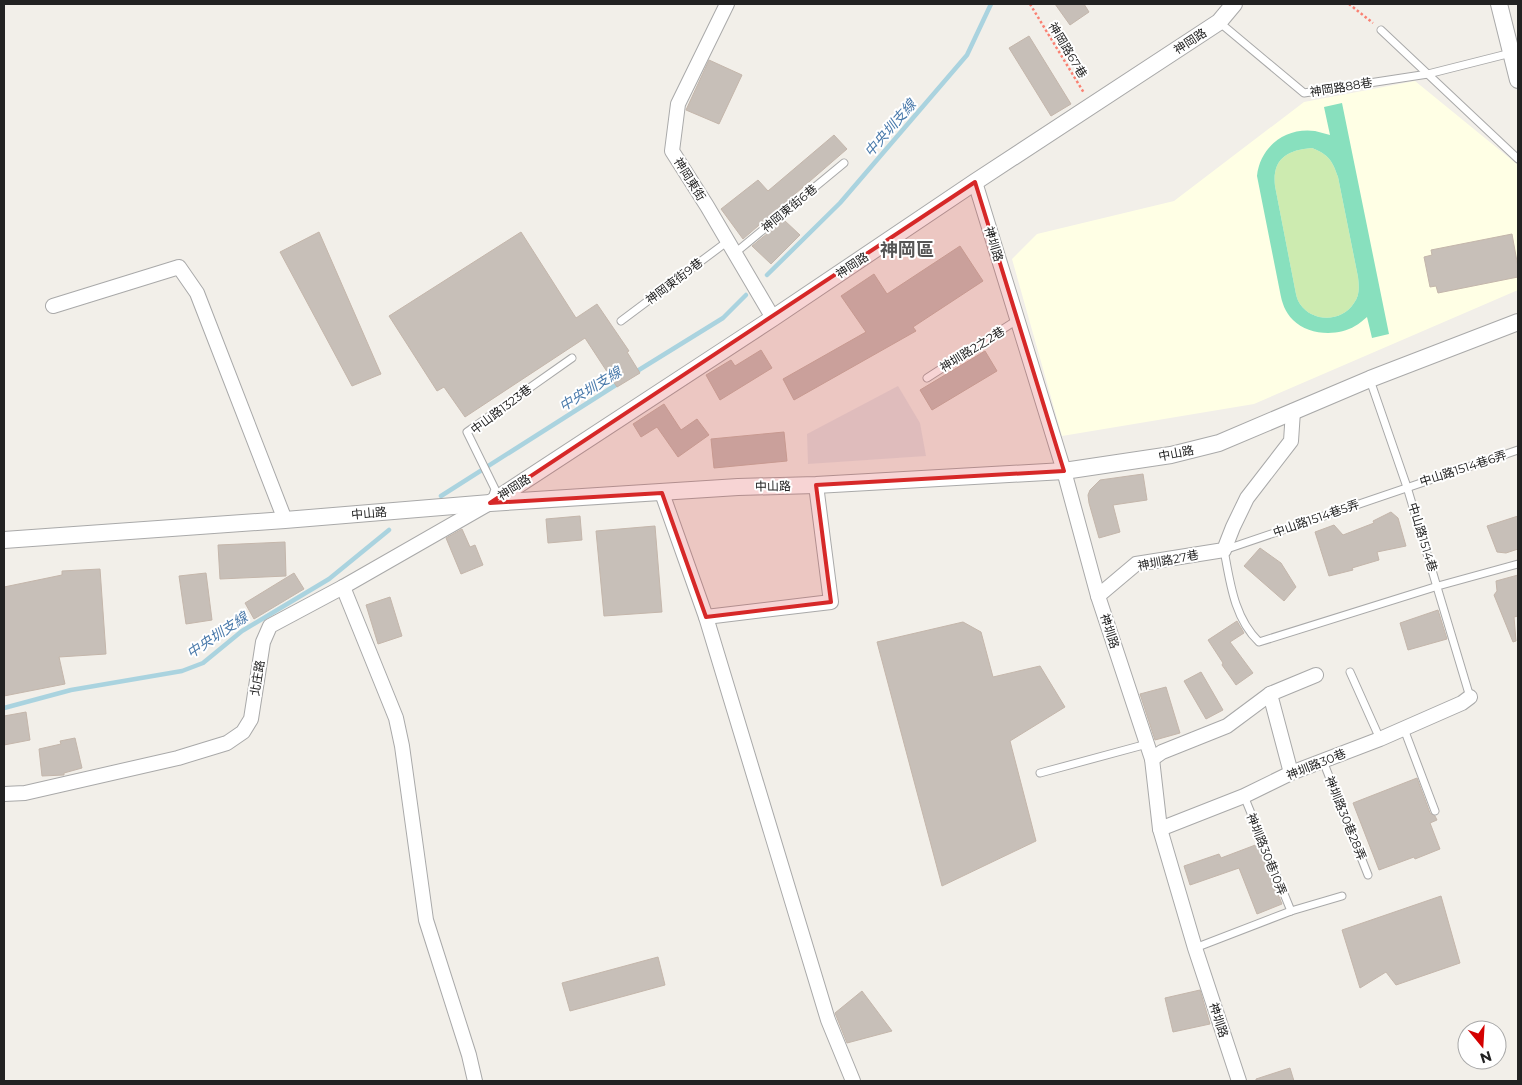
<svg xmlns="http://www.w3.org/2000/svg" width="1522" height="1085" viewBox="0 0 1522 1085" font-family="Montserrat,'Noto Sans TC',sans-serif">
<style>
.education{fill:#ffffe5}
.grass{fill:#cdebb0}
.pitch{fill:#88e0be;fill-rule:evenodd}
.parking{fill:#e2e2e2}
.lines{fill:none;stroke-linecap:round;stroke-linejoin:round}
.stream{stroke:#aad3df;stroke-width:4.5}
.building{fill:#c7bfb8;stroke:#c4b6ab}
.service-casing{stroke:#a9a9a9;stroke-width:9}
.minor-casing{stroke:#a9a9a9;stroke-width:16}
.tertiary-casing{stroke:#a9a9a9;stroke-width:18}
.path{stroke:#fa8072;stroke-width:2.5;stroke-dasharray:2.5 2.5;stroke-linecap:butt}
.service{stroke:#fff;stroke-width:7}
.minor{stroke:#fff;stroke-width:14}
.tertiary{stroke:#fff;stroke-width:16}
.marked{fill:#d62828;fill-opacity:0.2;stroke:#d62828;stroke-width:4;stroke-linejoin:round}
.labels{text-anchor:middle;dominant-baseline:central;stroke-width:4;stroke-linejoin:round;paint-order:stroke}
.street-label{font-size:12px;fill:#222;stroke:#fff}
.water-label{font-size:14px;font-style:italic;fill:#4a7aab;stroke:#fff}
.district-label{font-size:18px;font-weight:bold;fill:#555;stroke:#fff}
</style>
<rect width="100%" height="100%" fill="#f2efe9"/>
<polygon class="education" points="1415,81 1518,165 1518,290 1254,404 1062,436 1012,259 1037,234 1174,201 1304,102"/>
<path class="grass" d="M1312,148C1329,155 1332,160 1338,177L1358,277C1359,286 1360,295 1354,303C1342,322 1313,323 1300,304C1297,300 1296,294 1295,289L1275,186C1272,159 1287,150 1312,148Z"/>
<path class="pitch" d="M1342,103L1389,334L1372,338L1367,317C1363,320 1359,324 1355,326C1337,337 1308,335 1293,320C1285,312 1282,303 1280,292L1257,176C1260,147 1285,127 1315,131C1320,132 1325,134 1330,135L1324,107ZM1312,148C1329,155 1332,160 1338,177L1358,277C1359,286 1360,295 1354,303C1342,322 1313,323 1300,304C1297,300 1296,294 1295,289L1275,186C1272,159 1287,150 1312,148Z"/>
<polygon class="parking" points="898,386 920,423 926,456 808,464 807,434"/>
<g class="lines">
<g class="stream">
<polyline points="767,275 840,203 967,55 991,4"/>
<polyline points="634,373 723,318 746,295"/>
<polyline points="441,496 619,383"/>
<polyline points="4,708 71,690 182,671 203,663 242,631 329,579 389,530"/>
</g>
</g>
<g class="building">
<polygon points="1055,4 1084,4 1089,12 1070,25"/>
<polygon points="1029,36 1071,104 1051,116 1009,48"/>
<polygon points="709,60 742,75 719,124 686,110"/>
<polygon points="834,135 847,149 743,239 721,209 758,180 768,191"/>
<polygon points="784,220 800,235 771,264 752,246"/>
<polygon points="319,232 381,374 352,386 280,252"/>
<polygon points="521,232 576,318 597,304 629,351 627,352 640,373 617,387 585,338 465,417 444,387 437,391 389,316"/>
<polygon points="1512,234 1518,267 1518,277 1438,293 1436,286 1430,287 1424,257 1432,255 1431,250"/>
<polygon points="960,246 983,281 913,327 916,331 794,400 783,379 866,332 841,296 874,274 887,294"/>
<polygon points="761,350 772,368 720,400 706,375 731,360 735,366"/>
<polygon points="985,351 997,371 932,410 920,390"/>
<polygon points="664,404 681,430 697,419 709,435 678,457 657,427 641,437 633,424"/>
<polygon points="784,432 787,461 714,468 711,439"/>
<polygon points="1143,474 1147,500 1113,505 1120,532 1099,538 1089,503 1088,495 1090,490 1100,480"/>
<polygon points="1391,512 1398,518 1406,546 1377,552 1379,560 1352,568 1353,570 1329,576 1315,532 1334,525 1343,535 1374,523 1373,521"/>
<polygon points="580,516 582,540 548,543 546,519"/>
<polygon points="1518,516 1518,549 1506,553 1497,552 1487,526"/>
<polygon points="655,526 662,612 604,616 596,531"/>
<polygon points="462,529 470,547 475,545 483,565 461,574 446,538"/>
<polygon points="285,542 286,576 220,579 218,545"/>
<polygon points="1260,548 1281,563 1296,587 1284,601 1244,566"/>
<polygon points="100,569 106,654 59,657 65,684 4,696 4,587 62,575 62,571"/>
<polygon points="206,573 212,620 186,624 179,576"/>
<polygon points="294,573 304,589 254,619 245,603"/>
<polygon points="1518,575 1518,616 1514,617 1516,641 1513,642 1494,595 1497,591 1496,581"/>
<polygon points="390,597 402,636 378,644 366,605"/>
<polygon points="1438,610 1447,639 1408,650 1400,623"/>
<polygon points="1237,621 1244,633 1230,642 1253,673 1236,685 1222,665 1223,663 1208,640"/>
<polygon points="963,622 981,632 993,677 1040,666 1065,707 1010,741 1036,841 942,886 877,642"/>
<polygon points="1201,672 1223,710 1206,719 1184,681"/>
<polygon points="1166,687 1180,733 1155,740 1140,694"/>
<polygon points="26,712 30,740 4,745 4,716"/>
<polygon points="75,738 82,768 64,773 64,775 42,776 39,749 61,744 60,741"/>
<polygon points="1417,778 1430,813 1435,816 1437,820 1430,823 1440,849 1415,859 1414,857 1379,870 1353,803"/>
<polygon points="1258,844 1282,904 1257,914 1239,868 1190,885 1184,866 1219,854 1221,858"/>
<polygon points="1441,896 1460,963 1396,985 1386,972 1360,988 1342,930"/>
<polygon points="658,957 665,985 570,1011 562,983"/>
<polygon points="1200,990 1210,1024 1173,1032 1165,998"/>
<polygon points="862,991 892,1031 847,1043 835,1013"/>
<polygon points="1290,1068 1294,1081 1256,1081 1256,1079"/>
</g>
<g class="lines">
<g class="service-casing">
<g id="service">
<polyline points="1219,22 1304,93 1428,74 1511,53"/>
<polyline points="1381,30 1518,159"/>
<polyline points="735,253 844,163"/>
<polyline points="621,321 728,241"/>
<polyline points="927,378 1017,320"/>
<polyline points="1370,380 1407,487 1470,697"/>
<path d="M1518,450L1224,550C1230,582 1234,618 1259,642L1438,586L1518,564"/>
<polyline points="492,498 495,489 467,432 572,358"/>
<polyline points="1350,672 1380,739"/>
<polyline points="1404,729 1435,811"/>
<polyline points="1323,761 1368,875"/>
<polyline points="1040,773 1147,744"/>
<polyline points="1244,796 1291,911"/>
<polyline points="1195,948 1291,911 1342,896"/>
</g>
</g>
<g class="minor-casing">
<g id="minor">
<polyline points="727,4 678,104 672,151 707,206 773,318"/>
<polyline points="975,182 1064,471 1098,596 1152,759 1160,829 1195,948 1239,1081"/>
<polyline points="53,306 179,267 197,293 285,520"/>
<polyline points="662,493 706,617 828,1020 853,1081"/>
<polyline points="343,587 396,718 402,746 426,920 469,1055 475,1081"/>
<polyline points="1098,596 1136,564 1224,550 1233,527 1247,498 1291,441 1293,411"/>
<polyline points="706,617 831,602 816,485"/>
<polyline points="1152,759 1162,752 1227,726 1270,694"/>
<polyline points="1291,773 1270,694 1316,675"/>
<polyline points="4,794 25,793 178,758 227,743 243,732 251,719 263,642 270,626 343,587 488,504"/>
<polyline points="1160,829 1244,796 1291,773 1380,739 1462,703 1470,697"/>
</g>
</g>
<g class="tertiary-casing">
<g id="tertiary">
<polyline points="1499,4 1518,80"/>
<polyline points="492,502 773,318 975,182 1219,22 1234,4"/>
<polyline points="4,540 285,520 490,503 738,487 816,485 1064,471 1171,455 1219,443 1370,379 1518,322"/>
</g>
</g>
<g class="path">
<polyline points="1030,4 1084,93"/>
<polyline points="1349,4 1373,23"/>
</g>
<use href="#service" class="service"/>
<use href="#minor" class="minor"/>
<use href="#tertiary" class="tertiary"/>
</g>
<path class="marked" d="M975,182L1064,471L816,485L831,602L706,617L662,493L490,503Z"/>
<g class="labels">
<g class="street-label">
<text transform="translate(1190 41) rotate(-33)">神岡路</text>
<text transform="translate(1068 50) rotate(59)">神岡路67巷</text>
<text transform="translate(1341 87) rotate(-9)">神岡路88巷</text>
<text transform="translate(690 179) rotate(58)">神岡東街</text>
<text transform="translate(789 208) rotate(-39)">神岡東街6巷</text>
<text transform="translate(994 244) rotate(73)">神圳路</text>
<text transform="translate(852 265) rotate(-34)">神岡路</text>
<text transform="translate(674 281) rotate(-37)">神岡東街9巷</text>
<text transform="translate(972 349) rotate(-32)">神圳路2之2巷</text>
<text transform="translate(501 409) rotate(-37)">中山路1323巷</text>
<text transform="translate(1176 453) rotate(-11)">中山路</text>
<text transform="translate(1463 468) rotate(-18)">中山路1514巷6弄</text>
<text transform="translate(773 486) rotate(-1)">中山路</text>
<text transform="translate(514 487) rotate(-33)">神岡路</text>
<text transform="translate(369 513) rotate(-5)">中山路</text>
<text transform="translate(1316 518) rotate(-19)">中山路1514巷5弄</text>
<text transform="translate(1423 537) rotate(73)">中山路1514巷</text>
<text transform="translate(1168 560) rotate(-11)">神圳路27巷</text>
<text transform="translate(1110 631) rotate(72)">神圳路</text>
<text transform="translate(257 678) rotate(-81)">北庄路</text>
<text transform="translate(1316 764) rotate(-22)">神圳路30巷</text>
<text transform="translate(1346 818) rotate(68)">神圳路30巷28弄</text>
<text transform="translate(1267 854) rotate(68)">神圳路30巷10弄</text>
<text transform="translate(1219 1020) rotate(72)">神圳路</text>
</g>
<g class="water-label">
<text transform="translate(890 128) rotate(-49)">中央圳支線</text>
<text transform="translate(590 389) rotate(-32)">中央圳支線</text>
<text transform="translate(217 635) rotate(-34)">中央圳支線</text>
</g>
<g class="district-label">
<text x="907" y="250">神岡區</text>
</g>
</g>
<rect width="1522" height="1085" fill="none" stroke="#222222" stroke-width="10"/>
<g transform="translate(1482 1045) rotate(162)"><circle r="24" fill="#ffffff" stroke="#a7a7a7"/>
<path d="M0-4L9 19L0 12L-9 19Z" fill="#d40000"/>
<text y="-8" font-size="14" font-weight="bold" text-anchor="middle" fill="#222222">N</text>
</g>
</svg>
